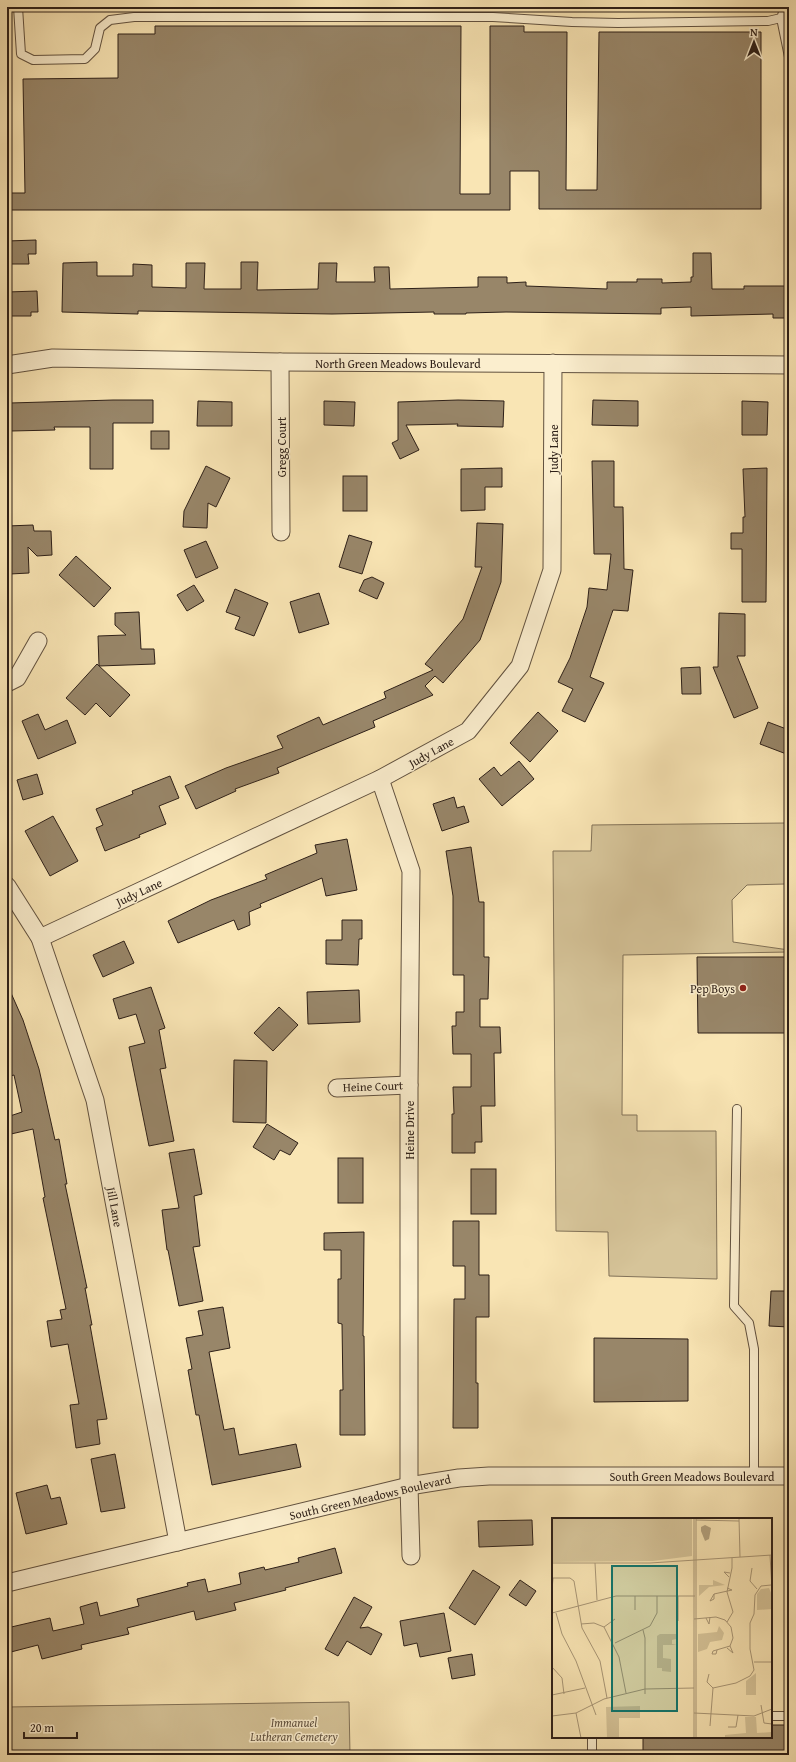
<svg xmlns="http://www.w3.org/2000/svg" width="796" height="1762" viewBox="0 0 796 1762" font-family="'Gentium Book Plus',serif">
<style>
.green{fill:#d6c499;stroke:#827258}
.building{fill:#988669;stroke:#2e2018}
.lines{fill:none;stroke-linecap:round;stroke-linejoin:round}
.lane-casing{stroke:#61513f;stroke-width:10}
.street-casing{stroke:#61513f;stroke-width:19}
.lane{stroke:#fbeece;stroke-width:8}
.street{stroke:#fbeece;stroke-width:17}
.poi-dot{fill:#8f2418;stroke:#fbeece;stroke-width:1.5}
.labels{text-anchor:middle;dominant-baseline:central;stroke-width:3;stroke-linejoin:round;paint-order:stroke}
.street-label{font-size:12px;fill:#2e2018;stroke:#fbeece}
.poi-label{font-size:12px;fill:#2e2018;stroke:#fbeece;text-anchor:end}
.park-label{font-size:12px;font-style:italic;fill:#60513f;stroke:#fbeece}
.inset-road{fill:none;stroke:#a89676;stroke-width:1}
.view{fill:#0f766e;fill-opacity:0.15;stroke:#0f766e;stroke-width:2}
.inset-edge{fill:none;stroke:#2e2018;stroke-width:2}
</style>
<rect width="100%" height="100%" fill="#f9e5b4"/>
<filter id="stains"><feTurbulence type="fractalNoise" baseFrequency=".005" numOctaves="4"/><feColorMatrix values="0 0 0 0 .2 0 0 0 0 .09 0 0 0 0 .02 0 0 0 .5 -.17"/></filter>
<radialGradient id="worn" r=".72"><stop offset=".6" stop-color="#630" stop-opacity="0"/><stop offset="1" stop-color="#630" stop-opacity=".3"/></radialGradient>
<g class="green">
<polygon points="786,823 785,884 747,885 732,900 733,942 789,950 789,952 623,955 622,1115 637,1115 637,1131 716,1131 717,1279 609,1276 608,1232 556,1231 553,851 591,851 592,825"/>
<polygon points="349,1702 350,1755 7,1755 7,1707"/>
</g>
<g class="building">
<polygon points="155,26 461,26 460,194 490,194 490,26 524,26 524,32 567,32 566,190 597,190 599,32 761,32 761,209 539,209 539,171 510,171 510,210 7,210 7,193 25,193 23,79 118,78 118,34 155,34"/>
<polygon points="36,240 36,254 28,254 29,264 7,264 7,241"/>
<polygon points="693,253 711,253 712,289 744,289 744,286 789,286 789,318 773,318 773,314 691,316 691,307 661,308 661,314 506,312 466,313 466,314 434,314 434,312 332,314 138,311 138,314 62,312 63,263 97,262 97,276 133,276 133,264 152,265 152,287 186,288 186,263 205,263 204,289 241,289 241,262 258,262 257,290 318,289 319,263 337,263 336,282 375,282 374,267 389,267 390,289 478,287 478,277 507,277 507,283 526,282 526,286 607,289 607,282 637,282 637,279 662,279 662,283 691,282 691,277 693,277"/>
<polygon points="37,291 38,312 31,312 31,316 7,316 7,292"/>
<polygon points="113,400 153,400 153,423 113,423 113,469 90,469 90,427 54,427 55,430 11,431 10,403"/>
<polygon points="458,400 504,401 503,427 457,426 458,424 406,425 419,450 400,459 392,443 398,440 398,402"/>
<polygon points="593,400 638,401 638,426 592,425"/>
<polygon points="198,401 232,402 232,426 197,426"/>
<polygon points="324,401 355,402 354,426 324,425"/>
<polygon points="742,401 768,402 767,435 742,435"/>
<rect x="151" y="431" width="18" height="18"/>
<polygon points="592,461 614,461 614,507 623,507 624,569 633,570 628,611 613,610 590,677 604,683 585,722 562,711 573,689 558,682 570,658 587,607 589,588 607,590 611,554 594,554"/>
<polygon points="206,466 230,478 216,507 208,503 207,528 183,527 184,511"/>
<polygon points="502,468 502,487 485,487 485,510 461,511 461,469"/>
<polygon points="767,468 766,602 742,602 742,549 731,549 731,533 743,533 743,517 745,517 743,469"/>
<rect x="343" y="476" width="24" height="35"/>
<polygon points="477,523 503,524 501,582 480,640 443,683 435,676 425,686 433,695 373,721 375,727 277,768 279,773 235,789 236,791 196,809 185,786 226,768 283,748 277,736 319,717 323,725 386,698 384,692 433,670 425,664 463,619 482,567 475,567"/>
<polygon points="33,525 34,531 51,531 52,555 37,556 28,547 29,573 10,574 7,526"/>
<polygon points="349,535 372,542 362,574 339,567"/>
<polygon points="206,541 218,568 196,578 184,550"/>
<polygon points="76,556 111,588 94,607 59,575"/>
<polygon points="372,577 384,583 377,599 359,591 364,580"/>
<polygon points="194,585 204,601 187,611 177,595"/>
<polygon points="235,589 268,603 254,636 235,629 240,617 226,612"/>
<polygon points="319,593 329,624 299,633 290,602"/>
<polygon points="139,612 141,649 154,649 155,664 99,666 98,636 126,635 115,625 115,613"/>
<polygon points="719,613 745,614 745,656 737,656 758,708 734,718 713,667 718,667"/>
<polygon points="97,664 130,695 110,717 96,703 85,715 66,698"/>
<polygon points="700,667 701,694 682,694 681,668"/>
<polygon points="538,712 558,731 530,762 510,743"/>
<polygon points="38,714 45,730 67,720 76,743 38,759 22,721"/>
<polygon points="768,722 789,730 789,755 760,744"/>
<polygon points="519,761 534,779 502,806 479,779 494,767 501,776"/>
<polygon points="37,774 43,794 23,800 17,780"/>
<polygon points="170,776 179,798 159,806 166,824 139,835 140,837 105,851 96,828 103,825 96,809 133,794 132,791"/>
<polygon points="454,797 457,808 464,806 469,822 442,831 433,804"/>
<polygon points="53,816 78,861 50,876 25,831"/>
<polygon points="347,839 357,890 326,896 322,878 260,904 261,907 249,912 250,925 238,930 234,920 178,943 168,921 211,900 267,879 265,875 317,853 315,845"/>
<polygon points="471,847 479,902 484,902 484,957 489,957 488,999 480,999 480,1027 500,1027 501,1053 494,1053 495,1106 481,1106 482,1142 475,1142 475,1153 452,1153 452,1114 454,1114 453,1087 471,1087 471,1054 453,1054 452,1026 456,1026 456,1012 464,1012 464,975 453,975 453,896 446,851"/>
<polygon points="342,920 362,920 362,939 359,939 358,965 326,964 326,940 342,940"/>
<polygon points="124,941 134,963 103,977 93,955"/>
<polygon points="697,957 789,957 789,1033 698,1033"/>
<polygon points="7,984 23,1020 39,1069 55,1140 59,1139 67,1184 65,1184 87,1288 85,1288 92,1325 90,1325 107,1419 97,1420 100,1444 76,1448 70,1405 79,1404 68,1344 51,1347 47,1321 62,1319 60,1310 66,1309 43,1198 45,1197 33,1129 11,1134 7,1117 22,1112 14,1075 7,1077"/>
<polygon points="151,987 165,1028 159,1030 166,1068 160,1069 174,1141 149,1146 129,1047 145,1043 136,1014 119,1019 113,999"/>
<polygon points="359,990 360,1022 308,1024 307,992"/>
<polygon points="279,1007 298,1025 273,1051 254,1033"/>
<polygon points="234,1060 267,1061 266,1123 233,1122"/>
<polygon points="267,1124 298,1143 290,1155 280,1150 274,1160 253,1147"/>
<polygon points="194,1149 202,1194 194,1196 200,1246 193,1247 203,1301 179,1306 168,1250 167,1250 162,1210 179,1208 169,1153"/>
<rect x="338" y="1158" width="25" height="45"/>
<rect x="471" y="1169" width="25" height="45"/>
<polygon points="453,1221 479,1221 479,1275 489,1275 489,1317 476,1317 476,1383 478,1383 478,1428 453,1428 454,1299 465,1299 465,1266 453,1266"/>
<polygon points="364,1232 363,1336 364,1336 365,1435 340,1435 340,1390 343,1390 342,1324 338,1323 338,1279 341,1279 341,1250 324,1250 324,1233"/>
<polygon points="771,1291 789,1291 789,1327 769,1326"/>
<polygon points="223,1307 230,1348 209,1352 224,1430 234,1428 239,1455 296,1444 301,1467 212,1485 199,1415 196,1415 188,1370 192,1369 186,1338 203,1335 198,1311"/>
<polygon points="594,1338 688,1339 688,1401 594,1402"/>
<polygon points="115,1454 125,1508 101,1512 91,1459"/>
<polygon points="47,1485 51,1499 60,1497 67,1524 26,1534 16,1493"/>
<polygon points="532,1520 533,1545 479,1547 478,1521"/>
<polygon points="335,1548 342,1573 285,1588 286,1590 234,1603 236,1610 196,1620 194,1611 127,1628 129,1634 81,1645 82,1649 42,1659 38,1645 7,1653 7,1628 50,1618 53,1631 84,1624 80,1607 97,1602 100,1616 139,1606 137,1599 188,1586 187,1583 205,1579 208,1592 241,1584 239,1573 264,1567 265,1570 299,1562 298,1558"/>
<polygon points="473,1570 500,1587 475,1625 449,1608"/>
<polygon points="520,1580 536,1591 526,1606 509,1595"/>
<polygon points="354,1597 372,1607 360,1628 368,1627 382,1634 371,1655 347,1641 338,1656 325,1649"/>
<polygon points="444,1613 451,1651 420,1657 417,1643 404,1646 400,1621"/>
<polygon points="472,1654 475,1675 452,1679 448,1658"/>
<polygon points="771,1725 789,1725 789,1755 643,1755 643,1737 771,1737"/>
</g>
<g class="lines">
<g class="lane-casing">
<g id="lane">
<polyline points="18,7 21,54 33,60 85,59 95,49 100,28 110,20 134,17 493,17 572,22 618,23 768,21 781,18 785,7"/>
<polyline points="781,18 789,57"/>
<polyline points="737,1109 734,1306 749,1323 754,1349 754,1476"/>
<polyline points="771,1716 789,1716"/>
<polyline points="592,1755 592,1737"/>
</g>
</g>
<g class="street-casing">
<g id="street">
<polyline points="280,362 281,532"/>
<polyline points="7,365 53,358 280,362 789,365"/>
<polyline points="7,683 17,678 38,641"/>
<polyline points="380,779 411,871 409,1085 409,1486 411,1556"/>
<polyline points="7,886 40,938 95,1100 178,1542"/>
<polyline points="40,938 380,779 468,731 520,666 552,570 553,363"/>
<polyline points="337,1088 409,1085"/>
<polyline points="7,1583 409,1486 459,1478 489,1476 789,1476"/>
</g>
</g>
<use href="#lane" class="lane"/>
<use href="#street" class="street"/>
</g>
<circle class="poi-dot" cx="743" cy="988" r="4"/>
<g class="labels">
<g class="street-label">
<text x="398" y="363">North Green Meadows Boulevard</text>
<text transform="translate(281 447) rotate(-90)">Gregg Court</text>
<text transform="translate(553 449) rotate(-90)">Judy Lane</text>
<text transform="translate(431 752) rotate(-29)">Judy Lane</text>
<text transform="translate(139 892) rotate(-25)">Judy Lane</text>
<text transform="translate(373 1086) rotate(-2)">Heine Court</text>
<text transform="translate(409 1130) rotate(-90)">Heine Drive</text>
<text transform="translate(115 1207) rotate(79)">Jill Lane</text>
<text x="692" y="1476">South Green Meadows Boulevard</text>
<text transform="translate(370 1497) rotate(-13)">South Green Meadows Boulevard</text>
</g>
<g class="poi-label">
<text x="735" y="988">Pep Boys</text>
</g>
<g class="park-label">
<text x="294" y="1722">Immanuel<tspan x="294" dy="14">Lutheran Cemetery</tspan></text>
</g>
</g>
<g transform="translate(552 1518)">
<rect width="220" height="220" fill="#f9e5b4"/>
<path d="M0,0H140V38L101,43L0,44ZM161,62L173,67L157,69L147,78V67H161ZM217,70L220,77V91L205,92V76L209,71ZM167,108L172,115L170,122L158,124L155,131L146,134V116L165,114ZM108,116H124V121L120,122V126L125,127H111V140L119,141V154L110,153V150H105V118ZM204,155V177H194V163ZM88,188V200H67V220H55L54,189ZM193,199H204L205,215L220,214V220H173V217L194,215Z" fill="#d6c499"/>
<path d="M153,7L159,10L157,21L153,23L149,13V9Z" fill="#b4a27f"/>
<path class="inset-road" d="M142,0V220M144,0V220M187,0L188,39M144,2L187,3M218,37L220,71M0,45H98L220,37M43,45L45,82M200,50L198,63L205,71M177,59L172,54L178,55M0,60H18L22,63L30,110L48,143L55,180M0,72L1,60M162,76V81L158,83L162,76L180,72L175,70M83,78V92M126,78V103M0,95L64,78H143M4,95L10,116L24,143L44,197M154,100L157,106L158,99M142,101L164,99L173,102L179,109L181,120L178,128L161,133L160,136H164L165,132M175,104L181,94L175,74L180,50V40M29,106L42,105L52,109L67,139L74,175M52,109L63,101M91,112L93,120V176M63,125L98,108L105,95V78M175,130L181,135L178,128M202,144H220M0,149L10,160L12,176M157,156L155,164L161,170M0,177L33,170M209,187L212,205L220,206M24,195L29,220M142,195L202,198L220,191M0,198L24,195L52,181L93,171L142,170M158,208L161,170L184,165L198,158L202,152L198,131V105L202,96L203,77L209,68L219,67M176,209H184L186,197"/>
<path class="view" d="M60,48H125V193H60Z"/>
<rect width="220" height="220" class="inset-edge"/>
</g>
<rect width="796" height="1762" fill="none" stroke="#f9e5b4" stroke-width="24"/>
<rect x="8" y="8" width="780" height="1746" fill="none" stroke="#2e2018" stroke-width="2"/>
<rect x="12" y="12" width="772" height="1738" fill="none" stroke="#2e2018"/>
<g transform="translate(754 42)" stroke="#fbeece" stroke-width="3" paint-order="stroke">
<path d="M0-3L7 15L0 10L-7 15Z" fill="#2e2018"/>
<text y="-6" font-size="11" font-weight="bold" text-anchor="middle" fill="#2e2018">N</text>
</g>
<path d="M24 1732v6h53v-6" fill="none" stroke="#2e2018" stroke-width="2"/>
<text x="30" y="1732" font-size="12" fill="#2e2018" stroke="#fbeece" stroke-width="3" paint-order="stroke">20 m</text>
<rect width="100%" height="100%" filter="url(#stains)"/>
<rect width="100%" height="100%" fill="url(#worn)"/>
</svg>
